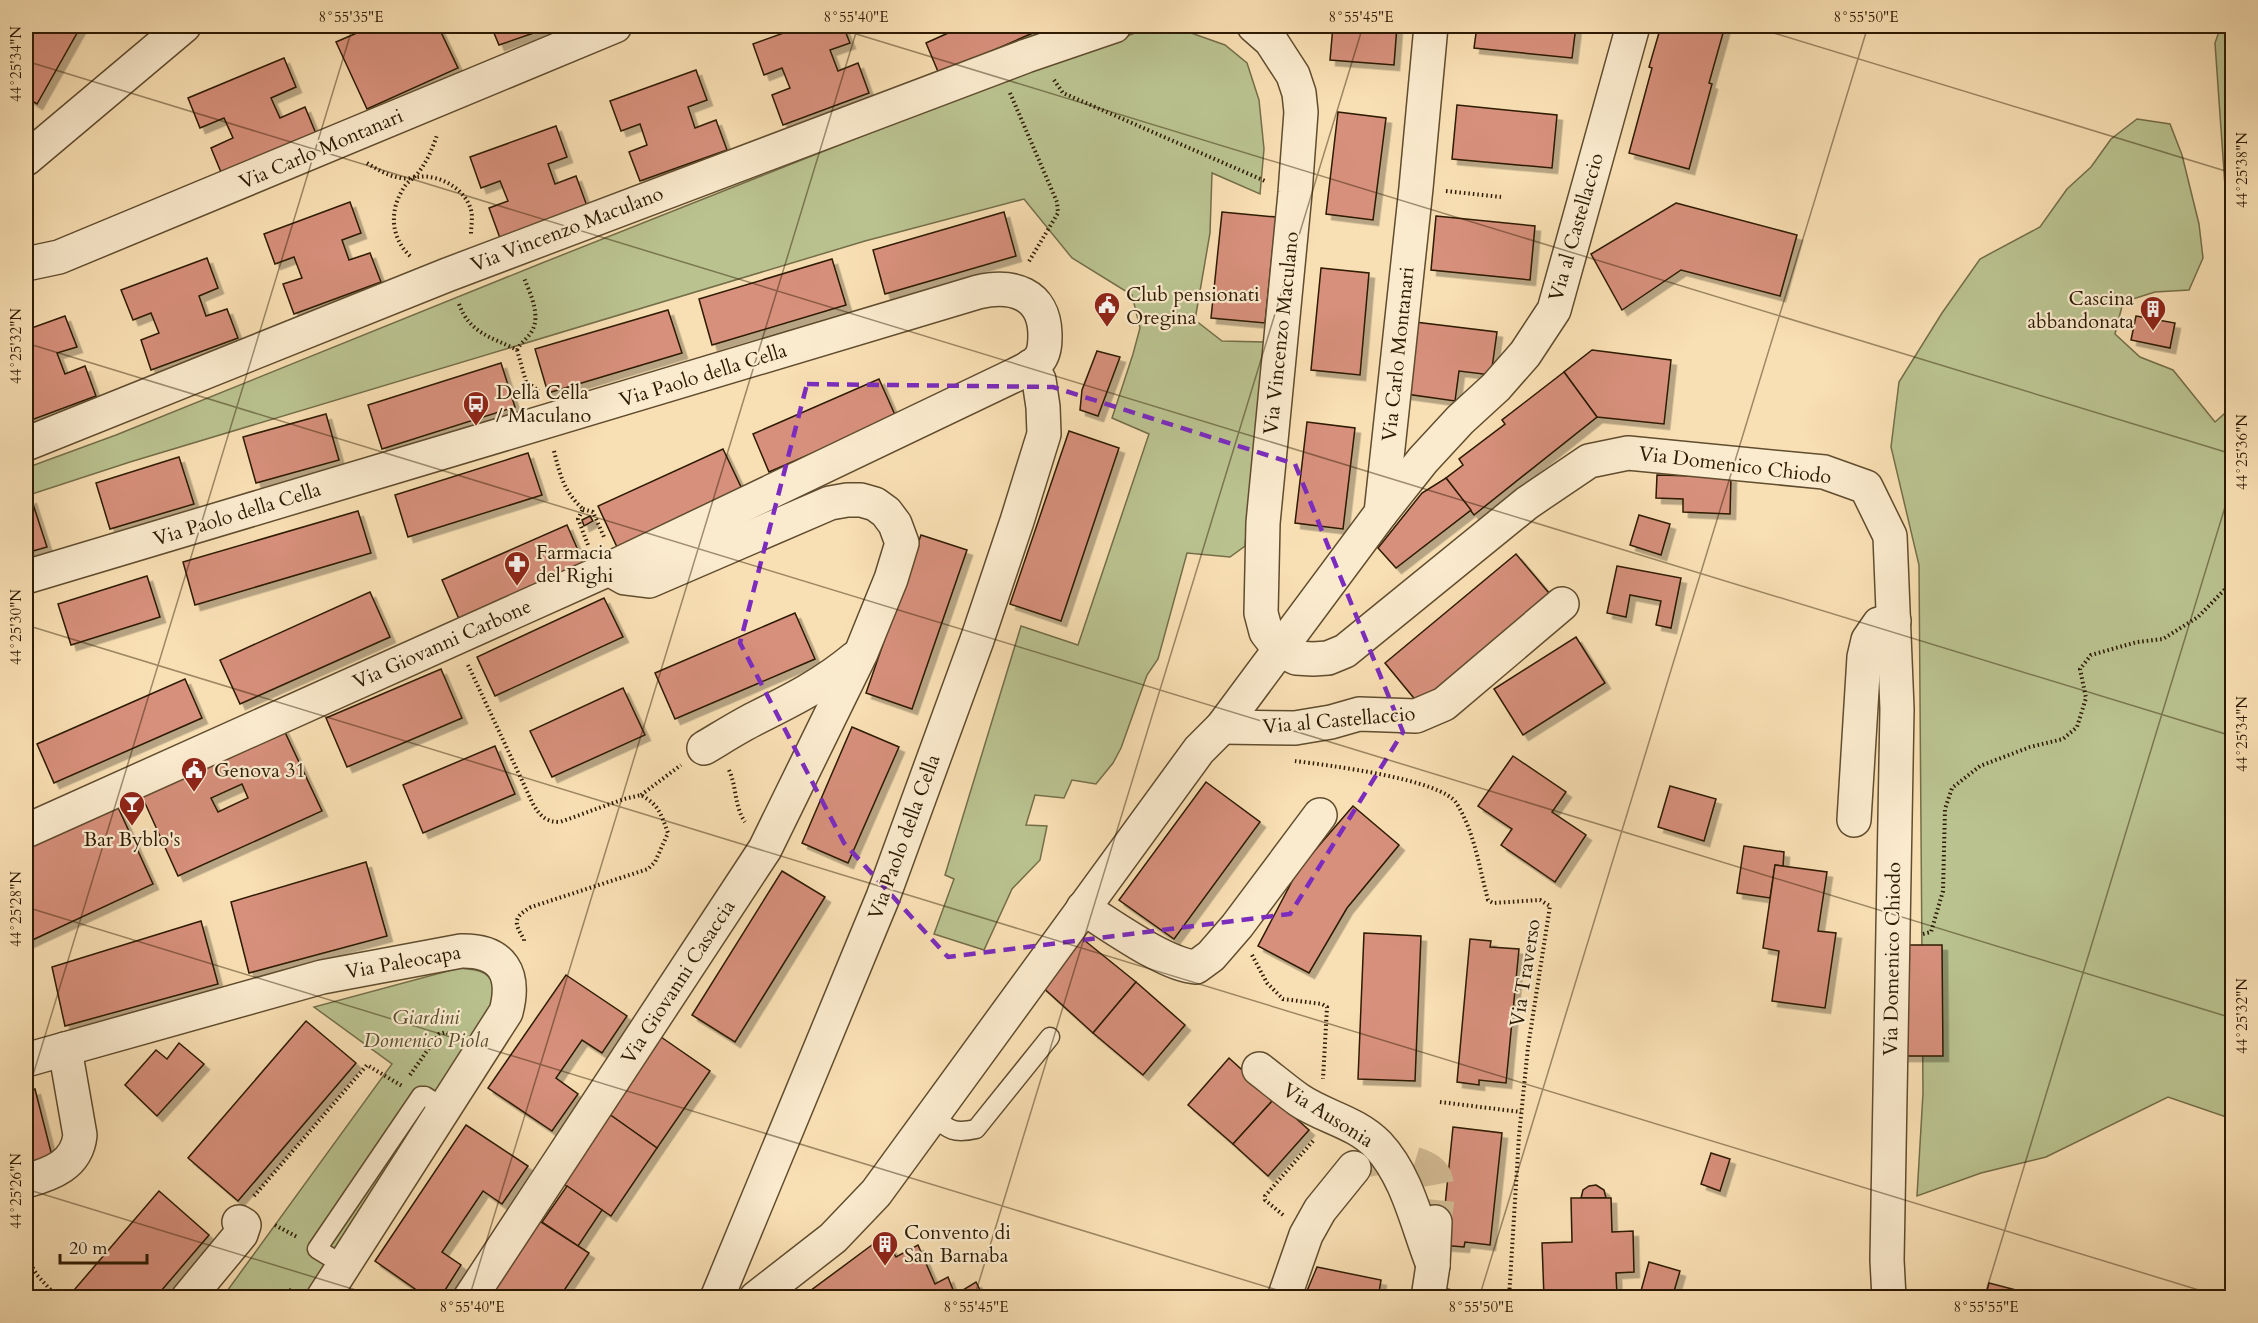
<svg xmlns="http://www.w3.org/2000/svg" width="2258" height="1323" viewBox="0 0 2258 1323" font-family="Cardo,serif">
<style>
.green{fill:#bac390;stroke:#746e49;stroke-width:1.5}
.building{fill:#d7907b;stroke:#2d1a02;stroke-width:1.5;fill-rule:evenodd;filter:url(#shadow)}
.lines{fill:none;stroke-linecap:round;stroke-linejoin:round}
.street-tunnel{stroke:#d0b890;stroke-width:33;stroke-dasharray:33 16;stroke-linecap:butt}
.lane-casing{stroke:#604c2e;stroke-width:21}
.street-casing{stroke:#604c2e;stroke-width:36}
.path{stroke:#2d1a02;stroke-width:4;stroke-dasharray:1.5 3;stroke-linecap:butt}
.lane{stroke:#fbebce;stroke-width:18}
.street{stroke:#fbebce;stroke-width:33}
.marked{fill:none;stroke:#7b2cbf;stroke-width:4.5;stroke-dasharray:12 8;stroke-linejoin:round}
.ticks{fill:none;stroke:#2d1a02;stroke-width:1.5;stroke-opacity:0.45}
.labels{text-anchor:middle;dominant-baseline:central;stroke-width:4.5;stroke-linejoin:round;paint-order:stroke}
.street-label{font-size:20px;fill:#2d1a02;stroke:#fbebce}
.poi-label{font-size:20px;fill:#2d1a02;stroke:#fbebce;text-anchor:start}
.park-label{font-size:20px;font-style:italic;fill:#574d2d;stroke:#fbebce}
.neatline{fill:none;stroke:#2d1a02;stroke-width:2}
.ticks-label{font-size:15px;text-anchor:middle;fill:#2d1a02}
</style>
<defs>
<filter id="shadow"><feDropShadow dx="5.5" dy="5.5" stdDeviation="0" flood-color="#0004"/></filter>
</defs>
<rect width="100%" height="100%" fill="#f9e0b4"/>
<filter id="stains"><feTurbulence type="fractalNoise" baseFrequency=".00333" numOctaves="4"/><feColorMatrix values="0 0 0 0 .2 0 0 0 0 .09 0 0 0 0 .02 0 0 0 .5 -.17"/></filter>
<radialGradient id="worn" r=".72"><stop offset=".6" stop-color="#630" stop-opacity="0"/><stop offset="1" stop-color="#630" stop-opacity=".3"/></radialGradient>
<g class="green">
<polygon points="2221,26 2232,26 2232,240 2225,186 2215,43"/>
<polygon points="1177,28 1225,45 1247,63 1259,100 1264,149 1260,194 1212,173 1210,233 1195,320 1222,341 1264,342 1245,546 1230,557 1187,553 1158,659 1147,675 1121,748 1113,763 1096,784 1072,780 1064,798 1035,795 1026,825 1047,826 1040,860 1012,889 984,950 934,934 954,879 945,875 1021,626 1078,645 1149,434 1112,418 1133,354 1140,328 1132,295 1072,258 1024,199 865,241 130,462 26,496 26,468 116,435 542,263 983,88 1138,32"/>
<polygon points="2137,119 2170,124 2182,155 2199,224 2203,258 2189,290 2155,292 2123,302 2115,334 2140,357 2173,370 2215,422 2232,407 2232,1119 2168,1097 2046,1157 1981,1173 1917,1196 1923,1093 1919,565 1891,447 1899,382 1942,313 1980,259 2040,227 2067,189 2091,167 2111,139"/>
<path d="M459,968C483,970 490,971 498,995L307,1297L222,1298L392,1064L314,1007Z"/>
</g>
<g class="building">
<polygon points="26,26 81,26 37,104 26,97"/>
<polygon points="373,26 438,26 458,68 367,109 336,42"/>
<polygon points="491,26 554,26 499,45"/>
<polygon points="803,26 843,26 850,43 830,50 838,71 858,63 869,93 783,125 772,95 790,88 782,68 764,75 753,44"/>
<polygon points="956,26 1041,26 1042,29 939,74 926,43 957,29"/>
<polygon points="1333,26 1397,26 1394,65 1330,60"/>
<polygon points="1477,26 1576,26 1572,58 1474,48"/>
<polygon points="1661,26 1725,26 1709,83 1712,84 1689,169 1629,153 1652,68 1649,67"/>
<polygon points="284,58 296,87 271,98 280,118 305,107 317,136 223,177 211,148 233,138 224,118 200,128 188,98"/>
<polygon points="696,70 707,100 688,107 695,128 716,120 727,150 640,181 629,152 647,145 640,124 621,131 610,101"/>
<polygon points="1457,105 1557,115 1552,168 1452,159"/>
<polygon points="1338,112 1386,118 1373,220 1326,214"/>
<polygon points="556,126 567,157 548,164 555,184 576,176 587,206 500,238 489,208 508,201 500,181 481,188 470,157"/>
<polygon points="350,202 361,233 342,240 349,260 370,253 381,282 294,314 283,284 302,278 294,257 275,264 264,234"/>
<polygon points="1676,203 1797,235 1780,296 1681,270 1622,310 1591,254"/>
<polygon points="1004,212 1016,256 885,294 873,250"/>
<polygon points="1222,212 1276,217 1265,323 1211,318"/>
<polygon points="1436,216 1535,226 1530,280 1431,270"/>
<polygon points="207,258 218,288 199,296 206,316 227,309 238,338 151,370 141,340 159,333 151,313 133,320 121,290"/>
<polygon points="832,259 846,305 712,345 699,299"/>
<polygon points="1321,268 1369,273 1360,375 1311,370"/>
<polygon points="668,310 682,353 548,393 535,349"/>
<polygon points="65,316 77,347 57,353 65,374 85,366 96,396 26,422 26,330"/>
<polygon points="2136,316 2175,323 2170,348 2131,340"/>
<polygon points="1415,322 1497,332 1491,375 1459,371 1455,401 1406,394"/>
<polygon points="1592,350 1671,360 1664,424 1597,417 1564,372"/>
<polygon points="1097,351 1120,357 1098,416 1080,410 1082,390"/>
<polygon points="501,363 515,407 382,449 368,405"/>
<polygon points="1564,372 1597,417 1474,515 1446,478 1463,465 1459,459 1505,424 1502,420"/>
<polygon points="879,379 896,417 769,472 753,434"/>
<polygon points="326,414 339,460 256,483 243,437"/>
<polygon points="1307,422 1355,428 1343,529 1295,523"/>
<polygon points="1069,431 1119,448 1061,621 1010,604"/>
<polygon points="723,449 742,489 617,547 598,506"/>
<polygon points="528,453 542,495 408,537 395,495"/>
<polygon points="179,457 194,504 110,529 96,483"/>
<polygon points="1657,475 1731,477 1730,514 1683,512 1683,499 1656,498"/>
<polygon points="1446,478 1471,510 1396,568 1378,548 1422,493"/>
<polygon points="31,498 47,547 26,553 26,500"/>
<polygon points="358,511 371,553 195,605 183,562"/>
<polygon points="1639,515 1670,524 1661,555 1630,545"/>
<polygon points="590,516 593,521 584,526 582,520"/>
<polygon points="567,525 584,564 459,619 442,580"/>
<polygon points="921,535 967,550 912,709 866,693"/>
<polygon points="1516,554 1554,599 1422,708 1385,663"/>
<polygon points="1617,566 1681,578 1671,628 1656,625 1661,601 1630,595 1626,617 1607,613"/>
<polygon points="147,576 160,617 71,645 58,604"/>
<polygon points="370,592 390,637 240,704 220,660"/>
<polygon points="604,598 623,637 495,696 477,657"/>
<polygon points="795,613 815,659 675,719 655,673"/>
<polygon points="1576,637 1605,683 1523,735 1494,689"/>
<polygon points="441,669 462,718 347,767 326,718"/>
<polygon points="185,679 202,718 54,783 37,744"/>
<polygon points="623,688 645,735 552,777 530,731"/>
<polygon points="852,727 899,747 848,863 802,843"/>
<path d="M283,728L322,811L178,876L140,792ZM242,784L248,798L218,812L211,798Z"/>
<polygon points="495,746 515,794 423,833 403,785"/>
<polygon points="1513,756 1566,792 1552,812 1586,835 1555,882 1501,845 1512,829 1478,806"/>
<polygon points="1206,782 1260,822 1174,939 1119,900"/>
<polygon points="1670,786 1716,799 1704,841 1658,827"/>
<polygon points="117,805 153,884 26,943 26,847"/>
<polygon points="1353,806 1399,845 1347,908 1309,973 1258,946 1298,870"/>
<polygon points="1744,846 1784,852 1783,866 1775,865 1770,898 1737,893"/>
<polygon points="366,862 387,936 249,973 231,902"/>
<polygon points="1775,865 1827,872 1818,931 1836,933 1825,1008 1772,1001 1779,951 1763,948"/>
<polygon points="782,871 825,897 735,1042 692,1015"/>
<polygon points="201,921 218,984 65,1026 52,967"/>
<polygon points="1364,933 1421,936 1415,1081 1358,1079"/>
<polygon points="1079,936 1136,982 1093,1033 1039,984"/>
<polygon points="1470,939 1491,941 1490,947 1519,949 1506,1083 1479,1080 1479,1085 1457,1082"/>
<polygon points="1903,945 1942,945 1943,1056 1903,1056"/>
<polygon points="566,975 627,1016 602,1053 582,1040 556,1078 578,1094 552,1131 488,1088"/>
<polygon points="1136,982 1185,1025 1143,1075 1093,1033"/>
<polygon points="306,1021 356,1063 238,1201 188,1158"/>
<polygon points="661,1037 710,1071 657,1148 609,1114"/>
<polygon points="179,1043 204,1064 157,1116 125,1085 156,1050 167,1059"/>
<polygon points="1229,1058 1274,1099 1233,1144 1188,1105"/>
<polygon points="35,1089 52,1156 26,1164 26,1092"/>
<polygon points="1274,1099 1309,1130 1268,1176 1233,1144"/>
<polygon points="609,1114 657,1148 611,1216 562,1183"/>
<polygon points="466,1125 528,1166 502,1204 483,1191 442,1252 461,1265 440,1298 428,1298 375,1261"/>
<polygon points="1453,1127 1502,1133 1490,1245 1465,1242 1464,1247 1441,1245"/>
<polygon points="1711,1153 1730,1159 1720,1191 1701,1184"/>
<polygon points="1596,1185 1604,1190 1606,1198 1581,1198 1583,1190 1589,1186"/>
<polygon points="567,1186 602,1210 578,1246 542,1222"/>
<polygon points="159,1191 209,1235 155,1298 85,1298 75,1289"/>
<polygon points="1571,1198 1611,1198 1612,1232 1633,1231 1634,1272 1616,1273 1617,1296 1544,1298 1542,1243 1572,1242"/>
<polygon points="538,1220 589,1253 559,1298 488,1298"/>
<polygon points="884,1236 896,1257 918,1245 935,1284 948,1277 955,1295 976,1282 984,1298 815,1298 810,1291"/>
<polygon points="1649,1262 1680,1271 1672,1298 1639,1298"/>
<polygon points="1317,1267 1381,1280 1378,1298 1304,1298"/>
<polygon points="1989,1283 2020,1291 2018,1298 1985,1298"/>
<polygon points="1447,1289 1492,1298 1446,1298"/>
<polygon points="2081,1290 2097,1294 2097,1298 2079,1298"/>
<polygon points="2020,1291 2045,1298 2018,1298"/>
</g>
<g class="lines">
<path class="street-tunnel" d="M1366,1161C1382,1156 1430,1160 1436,1179C1441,1191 1436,1210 1435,1222"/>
<g class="lane-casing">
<g id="lane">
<path d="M932,1116C949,1130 954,1134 976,1129L1050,1037"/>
<polyline points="343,1265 317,1249 421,1096 425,1096 444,1108"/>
</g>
</g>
<g class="street-casing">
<g id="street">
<polyline points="1254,26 1271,41 1293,75 1299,93 1301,112 1295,193 1263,523 1261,613 1266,632 1280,650 1296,658 1313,659 1328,658 1345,651 1527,503 1589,461 1628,453 1824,472 1866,487 1890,536 1897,709 1887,1260 1889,1298"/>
<polyline points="26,159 184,26"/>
<polyline points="26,264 59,257 615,26"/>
<polyline points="26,444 447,275 1026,56 1114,26"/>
<polyline points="1381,513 1423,460 1460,420 1496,387 1525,354 1554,310 1633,26"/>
<path d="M26,577L978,292C1012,284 1044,293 1045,334C1045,341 1045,350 1041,357C1036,366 1024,370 1015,375L609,569L26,831"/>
<polyline points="1222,727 1295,728 1331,722 1359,714 1416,716 1444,704 1562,604"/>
<path d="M704,748C721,738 738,727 756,718C792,700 824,684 855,658"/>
<polyline points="1854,820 1864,657 1868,640 1879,624 1894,621"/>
<path d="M1083,908C1111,925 1165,965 1196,967L1211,956L1237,926L1320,815"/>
<path d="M26,1060L322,977L461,951C503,950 516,974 506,1012L323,1298"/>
<path d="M1259,1069C1272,1079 1285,1090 1299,1100C1324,1117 1356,1122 1378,1145C1408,1177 1417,1225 1433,1265L1435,1222"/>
<path d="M26,1181C51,1174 77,1165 80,1135L65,1049"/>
<polyline points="188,1298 241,1234 244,1225 239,1222"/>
<polyline points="470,1298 765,849 861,653 891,579 902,543 895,524 886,512 875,504 861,500 847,500 830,503 649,581 625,578 609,569"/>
<polyline points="717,1298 883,897 977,640 1017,521 1044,434 1043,407 1039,380 1031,366"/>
<polyline points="756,1298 833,1238 876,1193 1199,750 1222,727 1381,513 1416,188 1431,26"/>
<polyline points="1284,1298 1306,1235 1320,1210 1354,1168"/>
<polyline points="1428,1298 1433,1265"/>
</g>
</g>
<g class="path">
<polyline points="1054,80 1063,93 1265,181"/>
<polyline points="1010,93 1057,202 1058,213 1028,263"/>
<path d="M367,163C378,170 388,176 401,178C410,180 420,175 429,177C447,179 466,192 471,210C473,218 471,226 471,234"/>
<polyline points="1446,191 1501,197"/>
<path d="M410,256C390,237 389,209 405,186C409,180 416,177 421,169C428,159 433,147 437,135"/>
<path d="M459,304C470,334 492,337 517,350L527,385"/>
<path d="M517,350C521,342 528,338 532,331C541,315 530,293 524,278"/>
<polyline points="527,385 531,385 539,391"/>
<polyline points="521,397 524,388 527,385"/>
<path d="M554,451C560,475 564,492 583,509L578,519L588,545"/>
<polyline points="583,509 593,512 604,537"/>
<path d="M468,665L533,804C540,816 546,822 560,822L624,799L641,795C659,805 661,814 668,833L655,862L648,869L531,907C514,917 513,922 524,939V942"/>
<path d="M1295,761C1326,765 1443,779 1457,804C1475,834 1479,867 1488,900L1493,903L1540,900L1550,906L1528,1047L1519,1136L1509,1298"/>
<path d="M729,770C737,787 734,806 745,822"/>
<polyline points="641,795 681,765"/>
<polyline points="1923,934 1931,932 1943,891 1945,809 1952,788 1980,766 2030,747 2063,739 2077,727 2086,698 2080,669 2091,655 2137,642 2163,639 2198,617 2232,582"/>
<polyline points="1252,955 1267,983 1283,999 1322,1004 1327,1007 1323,1079"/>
<polyline points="410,1075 439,1034 446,1032 454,1038"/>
<polyline points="1440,1102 1521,1112"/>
<polyline points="254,1196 367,1065 402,1086"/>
<polyline points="1283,1215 1265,1200 1265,1196 1313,1141"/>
<polyline points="275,1225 297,1237"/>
<polyline points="26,1256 37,1275 58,1298"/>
<polyline points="286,1298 292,1288"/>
</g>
<use href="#lane" class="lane"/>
<use href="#street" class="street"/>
</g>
<path class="marked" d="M807,384L1053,387L1295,464L1403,732L1290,914L948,957L844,843L740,643Z"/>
<path class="ticks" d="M830,26L2232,454M1751,26L2232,173M26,61L2232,736M26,343L2232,1018M26,625L2225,1298M26,907L1303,1298M26,1098L353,26M26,1189L382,1298M469,1298L858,26M974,1298L1363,26M1479,1298L1868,26M1984,1298L2232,484"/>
<defs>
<g id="civic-pin" transform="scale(1.35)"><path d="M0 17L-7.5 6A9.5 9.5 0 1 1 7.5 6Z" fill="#8f2418" stroke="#fbebce"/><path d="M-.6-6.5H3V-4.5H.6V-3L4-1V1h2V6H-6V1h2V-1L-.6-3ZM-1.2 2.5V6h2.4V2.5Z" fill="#fff"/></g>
<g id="building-pin" transform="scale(1.35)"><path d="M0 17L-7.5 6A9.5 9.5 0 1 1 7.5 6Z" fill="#8f2418" stroke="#fbebce"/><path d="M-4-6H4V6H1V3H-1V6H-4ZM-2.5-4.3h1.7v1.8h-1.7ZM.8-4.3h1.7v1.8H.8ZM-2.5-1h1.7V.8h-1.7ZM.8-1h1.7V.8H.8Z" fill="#fff"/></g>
<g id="bus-pin" transform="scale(1.35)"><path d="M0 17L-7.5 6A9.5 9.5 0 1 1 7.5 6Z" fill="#8f2418" stroke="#fbebce"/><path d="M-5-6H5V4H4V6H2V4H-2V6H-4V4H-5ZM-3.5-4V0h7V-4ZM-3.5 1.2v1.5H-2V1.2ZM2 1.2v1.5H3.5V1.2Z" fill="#fff"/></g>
<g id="pharmacy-pin" transform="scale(1.35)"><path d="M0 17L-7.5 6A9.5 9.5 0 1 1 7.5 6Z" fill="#8f2418" stroke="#fbebce"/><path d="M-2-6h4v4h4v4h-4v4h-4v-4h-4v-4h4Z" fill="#fff"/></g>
<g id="bar-pin" transform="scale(1.35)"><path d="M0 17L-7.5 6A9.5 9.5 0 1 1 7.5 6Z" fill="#8f2418" stroke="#fbebce"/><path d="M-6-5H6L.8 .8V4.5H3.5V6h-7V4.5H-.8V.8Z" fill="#fff"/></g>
</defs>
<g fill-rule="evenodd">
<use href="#civic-pin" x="1107" y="305"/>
<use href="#building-pin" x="2153" y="309"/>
<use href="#bus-pin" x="476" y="404"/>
<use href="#pharmacy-pin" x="517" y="564"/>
<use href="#civic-pin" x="194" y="770"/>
<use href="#bar-pin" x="132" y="804"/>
<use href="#building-pin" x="885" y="1244"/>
</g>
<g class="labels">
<g class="street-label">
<text transform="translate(321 149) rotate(-23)">Via Carlo Montanari</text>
<text transform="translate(1576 227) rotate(-74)">Via al Castellaccio</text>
<text transform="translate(567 229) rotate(-21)">Via Vincenzo Maculano</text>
<text transform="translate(1281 333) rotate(-84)">Via Vincenzo Maculano</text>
<text transform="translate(1398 354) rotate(-84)">Via Carlo Montanari</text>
<text transform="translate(703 375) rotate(-17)">Via Paolo della Cella</text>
<text transform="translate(1735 465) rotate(7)">Via Domenico Chiodo</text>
<text transform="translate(237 514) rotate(-17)">Via Paolo della Cella</text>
<text transform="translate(442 644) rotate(-24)">Via Giovanni Carbone</text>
<text transform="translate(1339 720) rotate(-5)">Via al Castellaccio</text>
<text transform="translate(904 837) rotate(-70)">Via Paolo della Cella</text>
<text transform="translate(1892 959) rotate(-89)">Via Domenico Chiodo</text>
<text transform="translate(403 962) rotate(-10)">Via Paleocapa</text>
<text transform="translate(1525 973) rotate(-81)">Via Traverso</text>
<text transform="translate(678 982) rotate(-57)">Via Giovanni Casaccia</text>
<text transform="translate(1328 1115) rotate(32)">Via Ausonia</text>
</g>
<g class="poi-label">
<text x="1126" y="294">Club pensionati<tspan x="1126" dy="23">Oregina</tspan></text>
<text x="2134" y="298" text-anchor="end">Cascina<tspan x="2134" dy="23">abbandonata</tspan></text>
<text x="496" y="392">Della Cella<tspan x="496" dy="23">/ Maculano</tspan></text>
<text x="536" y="552">Farmacia<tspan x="536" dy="23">del Righi</tspan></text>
<text x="214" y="770">Genova 31</text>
<text x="132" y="839" text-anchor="middle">Bar Byblo's</text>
<text x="904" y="1232">Convento di<tspan x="904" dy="23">San Barnaba</tspan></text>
</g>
<g class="park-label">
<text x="426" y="1017">Giardini<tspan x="426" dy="23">Domenico Piola</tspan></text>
</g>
</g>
<rect width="2258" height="1323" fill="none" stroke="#f9e0b4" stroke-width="66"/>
<path d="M60 1254v9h87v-9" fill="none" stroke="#2d1a02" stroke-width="3"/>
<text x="69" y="1254" font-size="18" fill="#2d1a02" stroke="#fbebce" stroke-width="4.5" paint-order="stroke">20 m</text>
<rect x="33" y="33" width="2192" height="1257" class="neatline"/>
<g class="ticks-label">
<text x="351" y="22">8°55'35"E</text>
<text x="856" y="22">8°55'40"E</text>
<text x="1361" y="22">8°55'45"E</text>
<text x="1866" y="22">8°55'50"E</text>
<text transform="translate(16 64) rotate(-90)" y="5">44°25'34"N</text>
<text transform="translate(2242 170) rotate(-90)" y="5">44°25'38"N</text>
<text transform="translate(16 346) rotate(-90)" y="5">44°25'32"N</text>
<text transform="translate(2242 452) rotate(-90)" y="5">44°25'36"N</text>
<text transform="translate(16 627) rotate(-90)" y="5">44°25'30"N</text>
<text transform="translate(2242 734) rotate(-90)" y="5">44°25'34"N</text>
<text transform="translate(16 909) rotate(-90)" y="5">44°25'28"N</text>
<text transform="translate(2242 1016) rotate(-90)" y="5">44°25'32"N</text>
<text transform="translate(16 1191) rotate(-90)" y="5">44°25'26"N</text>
<text x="472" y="1312">8°55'40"E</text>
<text x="976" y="1312">8°55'45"E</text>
<text x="1481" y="1312">8°55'50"E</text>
<text x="1986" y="1312">8°55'55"E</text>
</g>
<rect width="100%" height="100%" filter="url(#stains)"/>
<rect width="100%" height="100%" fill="url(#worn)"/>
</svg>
